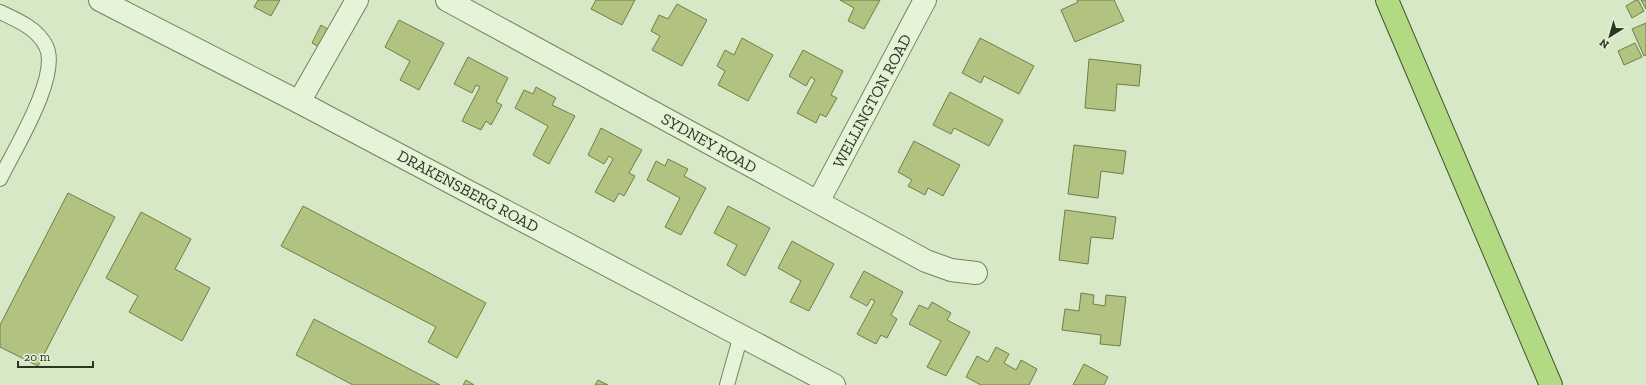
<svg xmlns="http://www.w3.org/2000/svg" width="1646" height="385" viewBox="0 0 1646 385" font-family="'Zilla Slab',serif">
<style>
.building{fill:#b1c281;stroke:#717e47}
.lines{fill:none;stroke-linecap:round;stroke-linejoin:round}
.service-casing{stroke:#74825e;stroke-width:16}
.minor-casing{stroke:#74825e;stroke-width:24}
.trunk-casing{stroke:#475032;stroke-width:24}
.service{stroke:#e5f4d8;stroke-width:14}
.minor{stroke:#e5f4d8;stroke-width:22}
.trunk{stroke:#b2da82;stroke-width:22}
.labels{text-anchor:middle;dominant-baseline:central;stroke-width:3;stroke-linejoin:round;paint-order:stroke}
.street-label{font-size:16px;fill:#2d3420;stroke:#e1f1d5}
</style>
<rect width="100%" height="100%" fill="#d6e8c6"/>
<g class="building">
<polygon points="258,0 280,0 271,16 254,7"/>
<polygon points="596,0 635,0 622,25 591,9"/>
<polygon points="840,0 880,0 864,29 848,21 854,8"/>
<polygon points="1077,0 1114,0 1124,21 1075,42 1061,10 1078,2"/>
<polygon points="1636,0 1638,0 1644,11 1632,18 1626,6"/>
<polygon points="1641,0 1646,0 1646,9"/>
<polygon points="677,4 707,20 682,66 652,50 660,36 651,31 659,15 668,19"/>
<polygon points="399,20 444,43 419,90 400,80 410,61 385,47"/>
<polygon points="1646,23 1646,55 1644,56 1632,29"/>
<polygon points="321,25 331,31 321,48 312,43"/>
<polygon points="742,38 773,55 748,101 718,85 725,71 717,66 725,50 734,55"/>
<polygon points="980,38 1034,66 1019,94 984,76 981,83 962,73"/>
<polygon points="1635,43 1642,57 1624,65 1618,51"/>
<polygon points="803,50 843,71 831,95 837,98 826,117 820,114 816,123 797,113 815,80 811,77 806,86 789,76"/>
<polygon points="468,57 508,78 496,102 502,105 491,125 486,121 481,130 462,121 480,87 476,85 472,93 454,84"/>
<polygon points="1089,59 1141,65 1139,86 1117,84 1115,111 1085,108"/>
<polygon points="536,87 556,98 552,105 575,116 549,164 533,155 548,126 515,108 524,90 533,94"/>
<polygon points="950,92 1003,120 989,146 954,128 951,134 933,125"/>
<polygon points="601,128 642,150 629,173 635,176 624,196 619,193 614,202 595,192 613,159 609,156 604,164 588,155"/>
<polygon points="914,141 960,165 943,196 928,188 925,195 908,186 912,180 898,172"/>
<polygon points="1074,145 1126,151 1123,174 1101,171 1098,198 1068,194"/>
<polygon points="668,159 688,169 684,176 706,188 681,235 665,227 680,198 647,180 656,161 665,166"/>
<polygon points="68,193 115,217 38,366 0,347 0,325"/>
<polygon points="303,206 486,303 457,358 428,342 436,327 281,246"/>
<polygon points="728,206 770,228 745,276 727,265 737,245 714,233"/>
<polygon points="1065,210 1116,217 1113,239 1091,237 1088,264 1059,260"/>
<polygon points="141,212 191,239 175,269 210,288 182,341 129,312 138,296 106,278"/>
<polygon points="792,241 834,264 809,311 790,302 801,281 778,268"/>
<polygon points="864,271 903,292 891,315 897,319 887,338 881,335 876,344 857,334 875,301 871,299 867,306 850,297"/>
<polygon points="1081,293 1094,295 1093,304 1105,306 1106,295 1126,297 1120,346 1100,344 1101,335 1062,330 1065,309 1079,311"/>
<polygon points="932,302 951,313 947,320 970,332 946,376 927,367 941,341 909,324 919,305 928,309"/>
<polygon points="314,319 440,385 353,385 296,355"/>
<polygon points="996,347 1009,354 1004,363 1016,370 1021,360 1037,369 1029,385 981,385 966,377 977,356 988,362"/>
<polygon points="1084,364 1108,377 1104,385 1073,385"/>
<polygon points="466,380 474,385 463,385"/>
<polygon points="598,380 608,385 595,385"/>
</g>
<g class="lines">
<g class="service-casing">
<g id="service">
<path d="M0,12C17,20 37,28 46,46C61,75 14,150 0,179"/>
<polyline points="727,385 741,335"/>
</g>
</g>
<g class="minor-casing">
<g id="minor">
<polyline points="100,0 299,102 834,385"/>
<polyline points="447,0 926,261 951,270 976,273"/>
<polyline points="299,102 357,0"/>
<polyline points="818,202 925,0"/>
</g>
</g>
<g class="trunk-casing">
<polyline id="trunk" points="1387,0 1551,385"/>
</g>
<use href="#service" class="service"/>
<use href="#minor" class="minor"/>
<use href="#trunk" class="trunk"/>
</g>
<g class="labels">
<g class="street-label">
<text transform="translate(872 101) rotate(-62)">WELLINGTON ROAD</text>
<text transform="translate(709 143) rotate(29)">SYDNEY ROAD</text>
<text transform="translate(468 191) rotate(28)">DRAKENSBERG ROAD</text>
</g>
</g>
<g transform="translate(1610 36) rotate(217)" stroke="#e1f1d5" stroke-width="3" paint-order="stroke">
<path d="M0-3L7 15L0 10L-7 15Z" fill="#2d3420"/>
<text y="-6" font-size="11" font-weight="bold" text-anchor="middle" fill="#2d3420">N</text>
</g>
<path d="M18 361v6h75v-6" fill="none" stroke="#2d3420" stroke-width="2"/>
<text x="24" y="361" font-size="12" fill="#2d3420" stroke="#e1f1d5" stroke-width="3" paint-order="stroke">20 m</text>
</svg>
